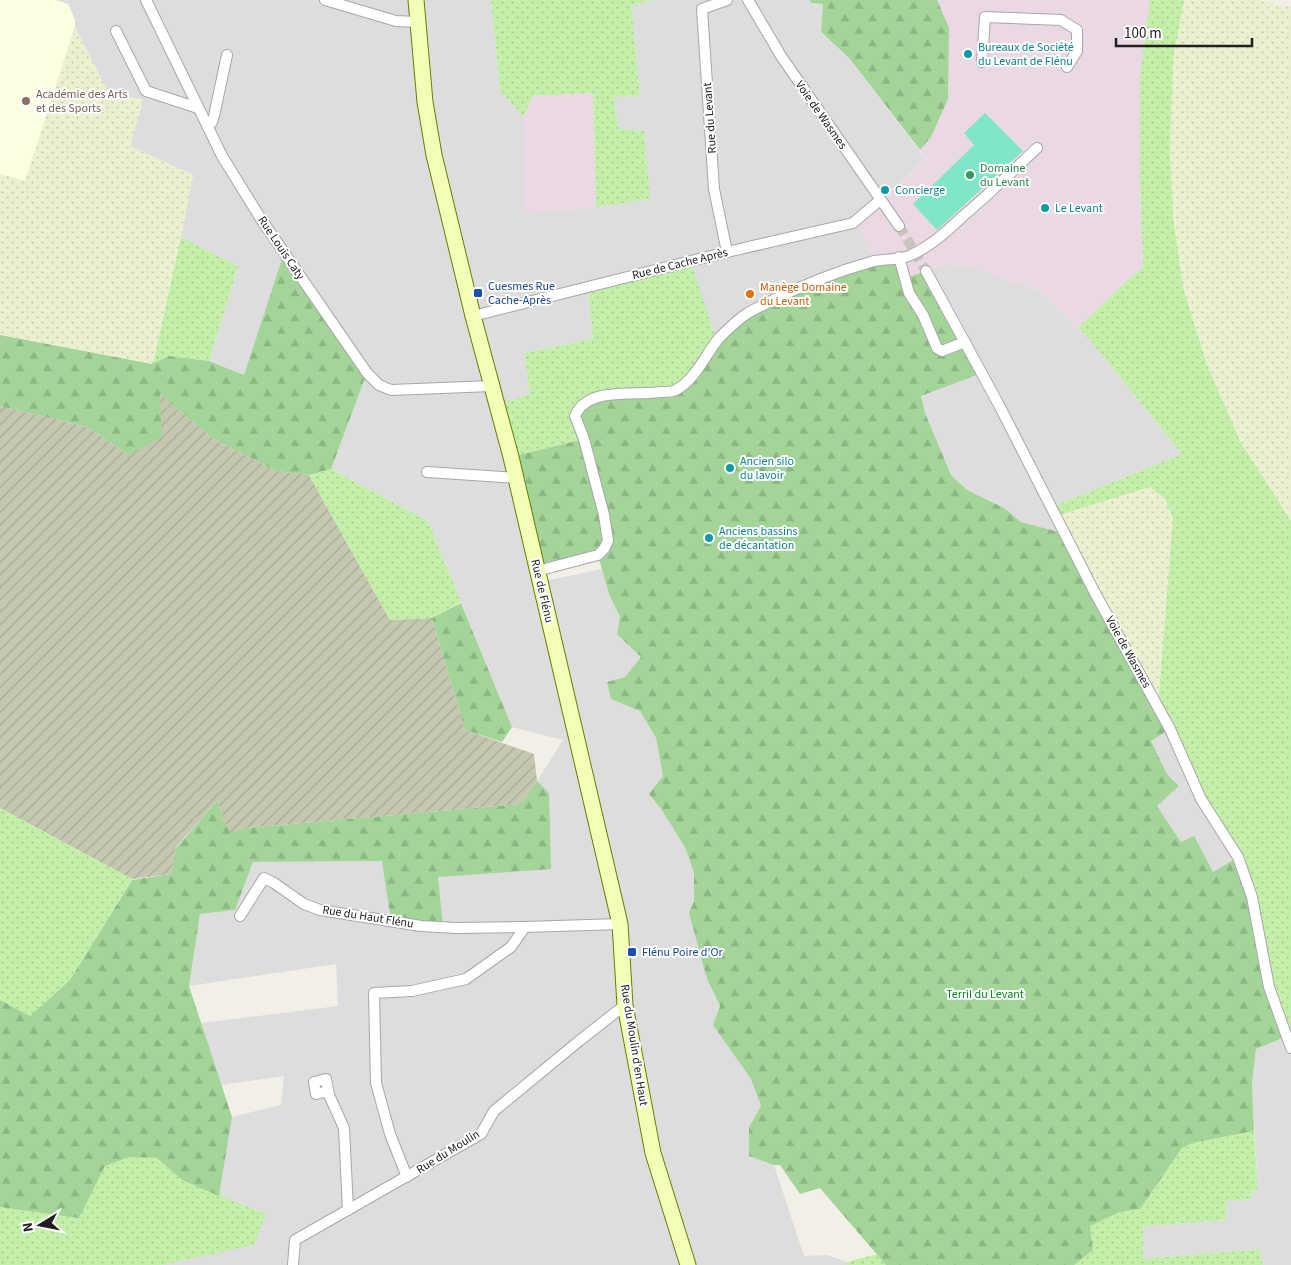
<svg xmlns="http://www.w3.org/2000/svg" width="1291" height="1265" viewBox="0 0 1291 1265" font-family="'Source Sans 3',sans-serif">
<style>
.residential{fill:#dedddd}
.industrial{fill:#ebd8e5}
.education{fill:#fcffe2}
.construction{fill:url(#construction-furrows)}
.farmland{fill:url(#farmland-dots)}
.grass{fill:url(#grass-dots)}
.forest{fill:url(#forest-firs)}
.pitch{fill:#7fe6c8}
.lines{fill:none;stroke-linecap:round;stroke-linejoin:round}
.street-tunnel{stroke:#c7c6be;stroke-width:10;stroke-dasharray:10 5;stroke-linecap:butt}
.street-casing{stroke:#a7a7a7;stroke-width:12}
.secondary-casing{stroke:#647f00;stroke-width:17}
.street{stroke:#fff;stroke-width:10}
.secondary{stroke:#f4feb7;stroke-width:15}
.culture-dot{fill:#0f9aa8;stroke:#fff;stroke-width:2}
.education-dot{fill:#8d6e63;stroke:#fff;stroke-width:2}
.leisure-dot{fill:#2e9e5b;stroke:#fff;stroke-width:2}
.transit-dot{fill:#1a4fb4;stroke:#fff;stroke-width:2}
.food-dot{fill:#e8710a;stroke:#fff;stroke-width:2}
.labels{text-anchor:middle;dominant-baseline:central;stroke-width:4;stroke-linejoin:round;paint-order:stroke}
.culture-label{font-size:12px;fill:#0d838f;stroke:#fff;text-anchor:start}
.education-label{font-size:12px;fill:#785e54;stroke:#fff;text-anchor:start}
.street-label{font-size:12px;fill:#202020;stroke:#fff}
.leisure-label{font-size:12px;fill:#27864d;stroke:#fff;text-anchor:start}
.transit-label{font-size:12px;fill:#164399;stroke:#fff;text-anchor:start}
.food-label{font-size:12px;fill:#c56008;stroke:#fff;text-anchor:start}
.park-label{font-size:12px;fill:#03891c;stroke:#fff}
</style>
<defs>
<pattern id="construction-furrows" width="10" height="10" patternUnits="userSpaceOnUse" patternTransform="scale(1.25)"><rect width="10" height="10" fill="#c5c7b1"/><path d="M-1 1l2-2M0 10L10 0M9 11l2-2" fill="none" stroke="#a9ab98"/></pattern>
<pattern id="farmland-dots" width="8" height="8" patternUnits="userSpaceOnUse" patternTransform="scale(1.25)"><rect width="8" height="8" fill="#ebf1d0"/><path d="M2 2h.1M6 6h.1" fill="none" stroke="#c9ceb2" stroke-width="1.8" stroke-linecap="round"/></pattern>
<pattern id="grass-dots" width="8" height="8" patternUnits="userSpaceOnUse" patternTransform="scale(1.25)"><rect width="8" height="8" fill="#c4efa9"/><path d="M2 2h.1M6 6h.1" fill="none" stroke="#a8cd91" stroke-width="1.8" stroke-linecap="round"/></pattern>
<pattern id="forest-firs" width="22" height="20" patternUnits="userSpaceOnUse" patternTransform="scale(1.25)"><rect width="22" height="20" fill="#a3d498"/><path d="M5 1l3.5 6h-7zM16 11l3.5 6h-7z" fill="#8cb683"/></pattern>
</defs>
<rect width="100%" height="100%" fill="#f1efe6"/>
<g class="residential">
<polygon points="56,0 491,0 500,91 524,117 526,213 596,207 649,199 619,129 613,96 640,95 631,5 656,0 810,0 811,3 823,4 821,33 850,59 925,158 911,173 854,223 862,231 874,261 720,338 588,288 593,339 524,353 530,394 540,582 602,569 609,594 620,617 617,634 641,657 625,677 608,682 611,699 640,711 656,738 663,776 649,794 661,809 685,847 694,873 694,901 707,979 720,1006 713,1025 751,1079 761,1106 749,1127 749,1156 774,1165 804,1256 827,1255 847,1262 847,1265 161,1265 266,1214 219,1196 232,1117 281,1105 284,1076 220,1085 201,1023 338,1006 336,964 189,986 200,914 235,910 253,862 383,861 391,921 438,877 549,793 537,781 563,740 512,727 428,521 331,469 367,373 284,254 244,375 209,361 238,266 181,237 193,175 130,146 143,100 121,95 106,88 75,27 75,20 68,4"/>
<polygon points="944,264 972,267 1039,291 1090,340 1182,454 1049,508 1059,532 1021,522 1004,508 967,490 951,475 925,413 921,396 981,373 926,271"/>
<polygon points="1170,729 1238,857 1213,872 1194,837 1182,843 1157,806 1179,786 1167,774 1151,741"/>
<polygon points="1287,1036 1291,1050 1291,1265 1263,1265 1259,1249 1143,1259 1143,1226 1227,1220 1225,1201 1251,1199 1252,1190 1258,1191 1252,1083 1256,1049"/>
</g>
<g class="industrial">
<polygon points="937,0 1150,0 1140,75 1140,178 1143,267 1125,282 1078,328 1039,291 972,267 944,264 906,278 874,261 862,231 853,223 911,174 925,158 920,150 931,137"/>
<polygon points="593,93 596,207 525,213 524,117 532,96"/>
</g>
<polygon class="education" points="0,0 56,0 68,4 75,20 75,27 25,181 0,174"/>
<polygon class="construction" points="159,393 212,438 276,471 309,475 390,620 432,618 465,730 534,754 537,781 521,804 245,828 231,834 222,818 218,800 176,847 171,874 132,879 0,808 0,406 88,427 128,455"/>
<g class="farmland">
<polygon points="1184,0 1257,0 1291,7 1291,521 1241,443 1207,365 1184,291 1173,218 1170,151 1173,60"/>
<polygon points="75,27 106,88 121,95 143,100 130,146 193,175 181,237 153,364 0,335 0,174 25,181"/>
<polygon points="1150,487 1165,498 1173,518 1158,707 1053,517"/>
</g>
<g class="grass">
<polygon points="491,0 656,0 631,5 640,95 613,97 619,129 644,131 650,199 596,207 593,93 532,96 524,117 500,91"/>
<polygon points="1150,0 1184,0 1173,60 1170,151 1173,218 1184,291 1207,365 1241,443 1291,521 1291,1050 1280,1020 1252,897 1158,707 1173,518 1165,499 1150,487 1053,517 1049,508 1182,454 1090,340 1078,328 1125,282 1143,267 1140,178 1140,75"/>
<polygon points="181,237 238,266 209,361 169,356 153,364"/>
<polygon points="691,263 717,342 691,378 584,439 511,457 500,404 530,394 524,353 593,339 588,288"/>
<polygon points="331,469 428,521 461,602 432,618 390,620 309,475"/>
<polygon points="0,808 132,879 70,980 30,1016 0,1000"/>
<polygon points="1254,1131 1258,1191 1252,1190 1251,1199 1225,1201 1227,1220 1143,1226 1143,1259 1259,1249 1263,1265 1074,1265 1093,1250 1090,1226 1120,1212 1140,1209 1182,1148 1192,1143"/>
<polygon points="129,1157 157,1158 182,1180 266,1214 254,1245 161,1265 0,1265 0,1207 79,1217 105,1166"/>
<polygon points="877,1254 886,1265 847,1265 847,1262"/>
</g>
<g class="forest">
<polygon points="810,0 937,0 949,28 948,99 931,137 920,150 850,59 821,32 823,4 811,3"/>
<polygon points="284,253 367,373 331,469 309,475 276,471 212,438 160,394 162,437 128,455 88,427 0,406 0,335 152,364 169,356 209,361 244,375"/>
<polygon points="899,257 906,278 926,271 982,373 921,396 925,413 951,475 967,490 1004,508 1021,522 1059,532 1170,729 1151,741 1167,774 1179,786 1157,806 1181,842 1194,836 1213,872 1238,857 1287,1036 1256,1049 1252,1083 1254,1131 1192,1143 1182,1148 1140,1209 1120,1212 1090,1226 1093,1250 1074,1265 886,1265 820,1188 800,1194 780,1165 774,1165 749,1156 749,1127 761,1106 751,1079 713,1025 720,1006 707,979 689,913 694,901 694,873 685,847 661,809 649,794 663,776 656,738 640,711 611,699 607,682 625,677 641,657 617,634 620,617 609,594 598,555 537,571 511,457 584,439 575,416 589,401 675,390 746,315 825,278"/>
<polygon points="461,603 512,727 502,742 465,730 432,618"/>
<polygon points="537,781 549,793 551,869 438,877 443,927 391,921 382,861 253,862 235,910 200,914 189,986 232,1117 219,1196 182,1180 157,1158 129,1157 105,1166 79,1218 0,1207 0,1000 30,1016 70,980 132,880 171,874 176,848 218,800 222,818 231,833 245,828 521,804"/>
</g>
<polygon class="pitch" points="985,113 1023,151 937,230 913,204 974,145 964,133"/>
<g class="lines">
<polyline class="street-tunnel" points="899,226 926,271"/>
<g class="street-casing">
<g id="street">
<polyline points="146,0 222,156 261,219 367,373 379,385 391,390 492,386"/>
<polyline points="325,0 396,21 418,22"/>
<polyline points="748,0 781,56 899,226"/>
<polyline points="116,31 146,91 198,108"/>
<polyline points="982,62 985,17 1061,20 1077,30 1077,51 1067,67"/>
<polyline points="207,126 212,122 214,116 227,55"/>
<polyline points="727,252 714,189 702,9 727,0"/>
<polyline points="899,257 909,293 923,315 937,348 942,351 965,342"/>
<polyline points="926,271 999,405 1095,593 1170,729 1201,799 1238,857 1252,897 1269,987 1291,1048"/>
<polyline points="473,316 727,252 853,223 880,200"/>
<polyline points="427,472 516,478"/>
<path d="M537,571L598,555L604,549L608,541L604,515L584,439L575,416C587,386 635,396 661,392C665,392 672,392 676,390C696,379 705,355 719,338C727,330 738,319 748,313C786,292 831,273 874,261C885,259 902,260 911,255C931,246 946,232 962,217C988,195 1013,171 1037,148"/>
<polyline points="240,916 264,878 274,883 304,904 320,910 421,926 456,928 525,927 620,924"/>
<polyline points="328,1091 316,1094 314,1082 326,1079 329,1095 344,1128 348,1210"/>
<polyline points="407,1177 390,1134 376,1083 374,993 412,991 466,979 511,947 525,927"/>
<polyline points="293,1265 295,1240 481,1134 494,1111 579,1041 625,1005"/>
</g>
</g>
<g class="secondary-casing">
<polyline id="secondary" points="416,0 425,102 434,155 473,316 511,457 620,924 625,1005 653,1153 688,1265"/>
</g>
<use href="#street" class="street"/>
<use href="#secondary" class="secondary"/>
</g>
<g class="culture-dot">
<circle cx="968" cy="54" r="5"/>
<circle cx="885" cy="190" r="5"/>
<circle cx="1045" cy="208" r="5"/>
<circle cx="730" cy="468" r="5"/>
<circle cx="709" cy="538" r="5"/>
</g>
<circle class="education-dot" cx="26" cy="101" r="5"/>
<circle class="leisure-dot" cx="970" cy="175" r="5"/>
<g class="transit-dot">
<rect x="473" y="288" width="10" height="10" rx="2.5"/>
<rect x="627" y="947" width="10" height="10" rx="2.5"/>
</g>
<circle class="food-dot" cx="750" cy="294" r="5"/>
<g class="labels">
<g class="culture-label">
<text x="978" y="47">Bureaux de Société<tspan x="978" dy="14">du Levant de Flénu</tspan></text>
<text x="895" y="190">Concierge</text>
<text x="1055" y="208">Le Levant</text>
<text x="740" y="461">Ancien silo<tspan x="740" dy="14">du lavoir</tspan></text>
<text x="719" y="531">Anciens bassins<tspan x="719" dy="14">de décantation</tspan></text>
</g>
<g class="education-label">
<text x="36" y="94">Académie des Arts<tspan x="36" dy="14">et des Sports</tspan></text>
</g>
<g class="street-label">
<text transform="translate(821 115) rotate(55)">Voie de Wasmes</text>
<text transform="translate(710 118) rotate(-94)">Rue du Levant</text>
<text transform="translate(281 248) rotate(56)">Rue Louis Caty</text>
<text transform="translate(680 264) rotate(-14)">Rue de Cache Après</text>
<text transform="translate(542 591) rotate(77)">Rue de Flénu</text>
<text transform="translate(1128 652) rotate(61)">Voie de Wasmes</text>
<text transform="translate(368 917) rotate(9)">Rue du Haut Flénu</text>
<text transform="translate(634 1045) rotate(81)">Rue du Moulin d'en Haut</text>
<text transform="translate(448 1152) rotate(-32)">Rue du Moulin</text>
</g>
<g class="leisure-label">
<text x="980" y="168">Domaine<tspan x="980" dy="14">du Levant</tspan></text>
</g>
<g class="transit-label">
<text x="488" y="286">Cuesmes Rue<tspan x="488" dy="14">Cache-Après</tspan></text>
<text x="642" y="952">Flénu Poire d'Or</text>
</g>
<g class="food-label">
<text x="760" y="287">Manège Domaine<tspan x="760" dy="14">du Levant</tspan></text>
</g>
<g class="park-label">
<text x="985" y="994">Terril du Levant</text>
</g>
</g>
<g transform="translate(40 1225) rotate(260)" stroke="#ffffff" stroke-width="4" paint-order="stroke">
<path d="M0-4L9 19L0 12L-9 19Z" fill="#202020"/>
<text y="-8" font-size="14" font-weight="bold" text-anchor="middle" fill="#202020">N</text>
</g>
<path d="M1116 38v8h136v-8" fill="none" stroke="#202020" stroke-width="2.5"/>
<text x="1124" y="38" font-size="15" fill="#202020" stroke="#ffffff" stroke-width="4" paint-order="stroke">100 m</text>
</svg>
